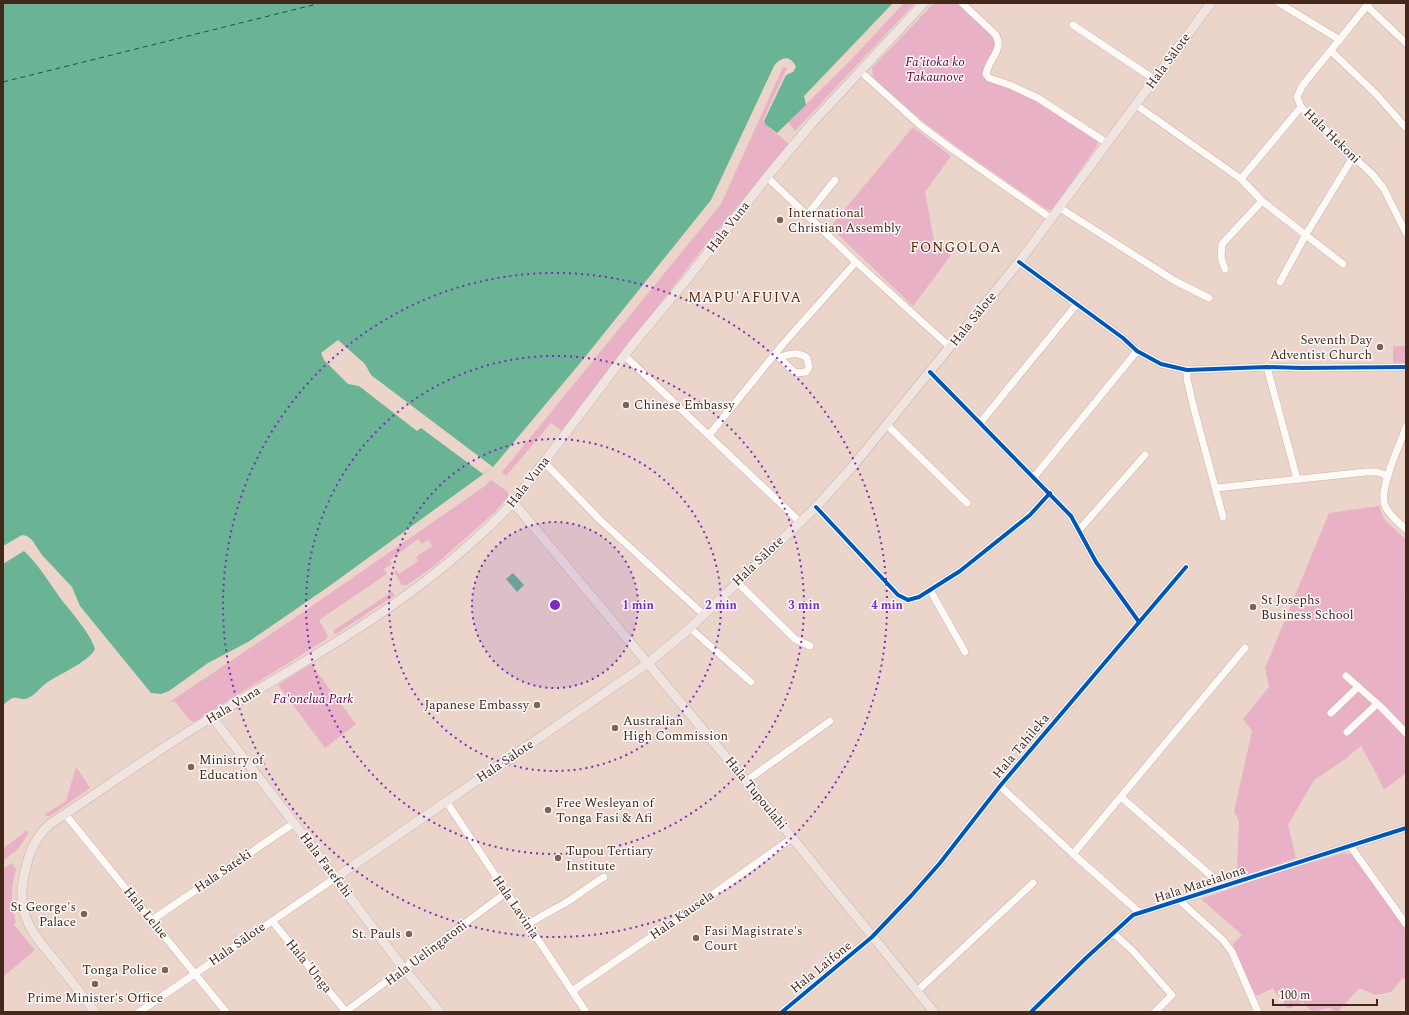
<svg xmlns="http://www.w3.org/2000/svg" width="1409" height="1015" viewBox="0 0 1409 1015" font-family="Spectral,serif">
<style>
.green{fill:#e9b1c5}
.water{fill:#6ab495}
.pier{fill:#ebd4c9}
.lines{fill:none;stroke-linecap:round;stroke-linejoin:round}
.ferry{stroke:#17543f;stroke-width:1;stroke-dasharray:5 4;stroke-linecap:butt}
.minor-casing{stroke:#cab2a6;stroke-width:8}
.major-casing{stroke:#c4b5ae;stroke-width:10}
.minor{stroke:#fcf9f7;stroke-width:7}
.major{stroke:#efe4df;stroke-width:9}
.cycleway-casing{stroke:#fafafa;stroke-width:6}
.cycleway{stroke:#0057b8;stroke-width:4}
.ring{fill:none;stroke:#7b2cbf;stroke-width:2;stroke-dasharray:2 4}
.poi-dot{fill:#7e6457;stroke:#fafafa;stroke-width:1.5}
.labels{text-anchor:middle;dominant-baseline:central;stroke-width:3;stroke-linejoin:round;paint-order:stroke}
.street-label{font-size:13px;fill:#44281a;stroke:#fafafa}
.park-label{font-size:13px;font-style:italic;fill:#640045;stroke:#fafafa}
.poi-label{font-size:13px;fill:#44281a;stroke:#fafafa;text-anchor:start}
.neighbourhood-label{font-size:14px;letter-spacing:1px;fill:#5b2100;stroke:#fafafa}
.centre{fill:#7b2cbf;stroke:#fafafa;stroke-width:2}
.ring-label{font-size:12px;text-anchor:middle;font-weight:bold;fill:#7b2cbf;stroke:#fafafa;stroke-width:3;stroke-linejoin:round;paint-order:stroke}
</style>
<rect width="100%" height="100%" fill="#ebd4c9"/>
<g class="green">
<polygon points="904,3 915,3 795,131 788,122 846,65"/>
<path d="M934,3H959L995,38C996,52 984,63 982,77L1021,93L1055,112L1097,140V146L1052,210H1048L971,157L925,123L873,78L872,68Z"/>
<polygon points="783,67 787,68 763,120 764,123 789,144 700,252 562,431 551,423 506,476 502,472 721,204"/>
<polygon points="913,127 951,156 925,192 934,240 951,255 913,306 830,227"/>
<rect x="1393" y="346" width="13" height="17"/>
<polygon points="491,480 508,492 508,497 495,512 434,566 407,585 402,585 394,572 396,570 399,574 418,561 416,557 432,546 428,540 422,544 418,539 390,560 392,564 384,569 387,574 319,620 328,636 325,640 194,722 190,720 174,701 168,703 299,615 485,486"/>
<polygon points="1379,506 1384,519 1406,540 1406,593 1404,595 1406,597 1406,773 1384,790 1376,773 1361,746 1344,760 1314,780 1288,825 1296,858 1230,880 1219,877 1237,870 1239,821 1234,812 1252,731 1243,719 1269,687 1265,668 1329,513"/>
<polygon points="392,592 395,595 336,634 334,633 334,630"/>
<polygon points="311,664 356,724 325,748 278,685"/>
<polygon points="76,767 90,788 50,816 44,815 66,801"/>
<polygon points="27,830 28,834 18,849 3,861 3,847 4,848"/>
<polygon points="1344,853 1353,854 1406,931 1406,980 1403,978 1391,992 1375,995 1359,988 1338,1012 1329,1008 1315,1011 1310,1010 1303,1002 1288,1009 1284,1004 1284,999 1276,994 1273,988 1256,996 1244,972 1233,944 1242,935 1201,899 1270,875"/>
<path d="M12,863L16,869C11,891 10,900 16,922L14,925L35,950L3,977V869Z"/>
</g>
<g class="water">
<path d="M3,3H893L804,96L806,105L777,133L765,124L764,121L786,75L793,72L796,67C790,54 781,57 774,66L711,200L581,362L493,467L328,587L248,642L208,663L169,691L161,694L151,693L80,606L72,587L42,555L32,540L27,536L22,535L3,546Z"/>
<path d="M24,551C40,566 51,586 64,603C74,615 91,635 95,649C89,662 57,675 45,684C39,689 35,695 28,698C22,701 19,697 13,698C9,699 6,703 3,705V564Z"/>
<polygon points="513,573 524,585 517,592 506,579"/>
</g>
<polygon class="pier" points="338,340 365,364 371,375 493,467 483,474 421,428 417,431 359,386 348,384 324,360 321,353"/>
<g class="lines">
<polyline class="ferry" points="3,82 321,3"/>
<g class="minor-casing">
<g id="minor">
<path d="M962,3L995,34C1005,49 989,58 986,74L989,78L1010,85L1038,98L1107,143"/>
<polyline points="1279,3 1340,40"/>
<polyline points="1369,3 1302,86 1297,97 1301,107 1373,175 1384,189 1406,233"/>
<polyline points="1367,6 1406,43"/>
<polyline points="1073,25 1154,79"/>
<polyline points="1331,51 1376,94 1406,128"/>
<polyline points="860,71 920,125 952,149 1052,219"/>
<polyline points="1136,105 1241,179 1262,201 1343,264"/>
<polyline points="767,177 856,262 950,347"/>
<polyline points="1241,179 1301,107"/>
<polyline points="1060,208 1175,281 1209,298"/>
<polyline points="807,215 835,180"/>
<polyline points="1019,262 1123,338 1137,351 1161,364 1187,370 1267,367 1302,368 1406,367"/>
<polyline points="1225,269 1221,258 1222,244 1262,201"/>
<polyline points="1280,282 1305,236 1353,157"/>
<path d="M774,354C783,359 788,368 796,373L806,372L809,367L807,358C798,351 790,354 780,357"/>
<polyline points="624,355 800,522"/>
<polyline points="1267,367 1297,479"/>
<polyline points="1187,370 1187,379 1193,405 1223,517"/>
<polyline points="930,372 1071,516 1096,562 1139,622"/>
<polyline points="980,423 1077,304"/>
<polyline points="887,425 967,503"/>
<path d="M1406,427C1400,445 1378,489 1385,506C1389,515 1399,523 1406,529"/>
<polyline points="709,435 783,344 856,262"/>
<polyline points="544,462 600,520 703,614"/>
<polyline points="1034,477 1137,351"/>
<polyline points="1216,488 1366,472 1377,472 1388,476"/>
<polyline points="816,507 898,595 908,600 919,597 930,590 960,571 1030,515 1050,493"/>
<polyline points="1079,530 1145,455"/>
<polyline points="737,582 795,639 810,646"/>
<polyline points="930,590 965,652"/>
<polyline points="690,628 751,682"/>
<polyline points="1346,676 1381,707 1406,733"/>
<polyline points="1331,713 1358,687"/>
<polyline points="1347,732 1377,704"/>
<polyline points="746,781 830,721"/>
<polyline points="1000,786 1073,854 1140,913"/>
<polyline points="1121,797 1224,887"/>
<polyline points="446,801 586,1012"/>
<polyline points="65,814 226,1012"/>
<polyline points="1351,847 1406,924"/>
<polyline points="1073,854 1245,648"/>
<polyline points="1180,901 1223,940 1232,952 1258,1012"/>
<polyline points="152,920 294,823"/>
<polyline points="272,921 346,1012"/>
<path d="M528,925C540,915 554,910 567,902C579,894 591,885 604,877"/>
<polyline points="1113,933 1133,951 1172,995 1155,1012"/>
<polyline points="572,991 695,907 792,838"/>
<polyline points="917,991 1033,883"/>
<polyline points="139,1012 335,878"/>
<polyline points="345,1012 507,892"/>
<polyline points="782,1012 872,937 911,896 940,863 1000,786 1186,567"/>
<polyline points="1031,1012 1086,958 1133,915 1406,828"/>
</g>
</g>
<g class="major-casing">
<g id="major">
<polyline points="513,502 746,781 934,1012"/>
<polyline points="212,717 294,823 404,969 440,1012"/>
<polyline points="335,878 648,663 690,628 816,507 852,467 1019,262 1211,3"/>
<path d="M95,1012C83,996 70,980 58,964C45,948 28,931 24,910C20,896 22,882 26,868C29,851 37,836 50,824C99,792 147,757 196,727C290,669 388,618 470,544C487,529 505,513 519,495L634,343L688,278L767,177L813,122L924,3"/>
</g>
</g>
<use href="#minor" class="minor"/>
<use href="#major" class="major"/>
<g class="cycleway-casing">
<g id="cycleway">
<polyline points="1019,262 1123,338 1137,351 1161,364 1187,370 1267,367 1302,368 1406,367"/>
<polyline points="930,372 1071,516 1096,562 1139,622"/>
<polyline points="816,507 898,595 908,600 919,597 930,590 960,571 1030,515 1050,493"/>
<polyline points="782,1012 872,937 911,896 940,863 1000,786 1186,567"/>
<polyline points="1031,1012 1086,958 1133,915 1406,828"/>
</g>
</g>
<use href="#cycleway" class="cycleway"/>
</g>
<circle cx="555" cy="605" r="83" fill="#7b2cbf" fill-opacity=".12"/>
<g class="ring">
<circle cx="555" cy="605" r="83"/>
<circle cx="555" cy="605" r="166"/>
<circle cx="555" cy="605" r="249"/>
<circle cx="555" cy="605" r="332"/>
</g>
<g class="poi-dot">
<circle cx="780" cy="220" r="4"/>
<circle cx="1380" cy="347" r="4"/>
<circle cx="626" cy="405" r="4"/>
<circle cx="1253" cy="607" r="4"/>
<circle cx="537" cy="705" r="4"/>
<circle cx="615" cy="728" r="4"/>
<circle cx="191" cy="767" r="4"/>
<circle cx="548" cy="810" r="4"/>
<circle cx="558" cy="858" r="4"/>
<circle cx="84" cy="914" r="4"/>
<circle cx="409" cy="934" r="4"/>
<circle cx="696" cy="938" r="4"/>
<circle cx="165" cy="970" r="4"/>
<circle cx="95" cy="984" r="4"/>
</g>
<g class="labels">
<g class="street-label">
<text transform="translate(1168 61) rotate(-54)">Hala Sālote</text>
<text transform="translate(1332 136) rotate(44)">Hala Hekoni</text>
<text transform="translate(728 227) rotate(-52)">Hala Vuna</text>
<text transform="translate(973 319) rotate(-51)">Hala Sālote</text>
<text transform="translate(528 482) rotate(-52)">Hala Vuna</text>
<text transform="translate(758 561) rotate(-44)">Hala Sālote</text>
<text transform="translate(233 705) rotate(-31)">Hala Vuna</text>
<text transform="translate(1021 746) rotate(-50)">Hala Tahileka</text>
<text transform="translate(505 761) rotate(-34)">Hala Sālote</text>
<text transform="translate(756 793) rotate(51)">Hala Tupoulahi</text>
<text transform="translate(326 865) rotate(53)">Hala Fatefehi</text>
<text transform="translate(223 871) rotate(-34)">Hala Sateki</text>
<text transform="translate(1200 884) rotate(-18)">Hala Mateialona</text>
<text transform="translate(516 907) rotate(56)">Hala Lavinia</text>
<text transform="translate(146 913) rotate(51)">Hala Lelue</text>
<text transform="translate(682 915) rotate(-35)">Hala Kausela</text>
<text transform="translate(237 944) rotate(-35)">Hala Sālote</text>
<text transform="translate(426 953) rotate(-37)">Hala Uelingatoni</text>
<text transform="translate(309 966) rotate(51)">Hala 'Unga</text>
<text transform="translate(821 967) rotate(-39)">Hala Laifone</text>
</g>
<g class="park-label">
<text x="935" y="62">Fa'itoka ko<tspan x="935" dy="15">Takaunove</tspan></text>
<text x="313" y="699">Fa'onelua Park</text>
</g>
<g class="poi-label">
<text x="788" y="213">International<tspan x="788" dy="15">Christian Assembly</tspan></text>
<text x="1372" y="340" text-anchor="end">Seventh Day<tspan x="1372" dy="15">Adventist Church</tspan></text>
<text x="634" y="405">Chinese Embassy</text>
<text x="1261" y="600">St Josephs<tspan x="1261" dy="15">Business School</tspan></text>
<text x="529" y="705" text-anchor="end">Japanese Embassy</text>
<text x="623" y="721">Australian<tspan x="623" dy="15">High Commission</tspan></text>
<text x="199" y="760">Ministry of<tspan x="199" dy="15">Education</tspan></text>
<text x="556" y="803">Free Wesleyan of<tspan x="556" dy="15">Tonga Fasi &amp; Afi</tspan></text>
<text x="566" y="851">Tupou Tertiary<tspan x="566" dy="15">Institute</tspan></text>
<text x="76" y="907" text-anchor="end">St George's<tspan x="76" dy="15">Palace</tspan></text>
<text x="704" y="931">Fasi Magistrate's<tspan x="704" dy="15">Court</tspan></text>
<text x="401" y="934" text-anchor="end">St. Pauls</text>
<text x="157" y="970" text-anchor="end">Tonga Police</text>
<text x="95" y="998" text-anchor="middle">Prime Minister's Office</text>
</g>
<g class="neighbourhood-label">
<text x="956" y="247">FONGOLOA</text>
<text x="745" y="297">MAPU'AFUIVA</text>
</g>
</g>
<circle cx="555" cy="605" r="6" class="centre"/>
<g class="ring-label">
<text x="638" y="609">1 min</text>
<text x="721" y="609">2 min</text>
<text x="804" y="609">3 min</text>
<text x="887" y="609">4 min</text>
</g>
<rect width="1409" height="1015" fill="none" stroke="#44281a" stroke-width="8"/>
<path d="M1273 999v6h104v-6" fill="none" stroke="#44281a" stroke-width="2"/>
<text x="1279" y="999" font-size="12" fill="#44281a" stroke="#fafafa" stroke-width="3" paint-order="stroke">100 m</text>
</svg>
